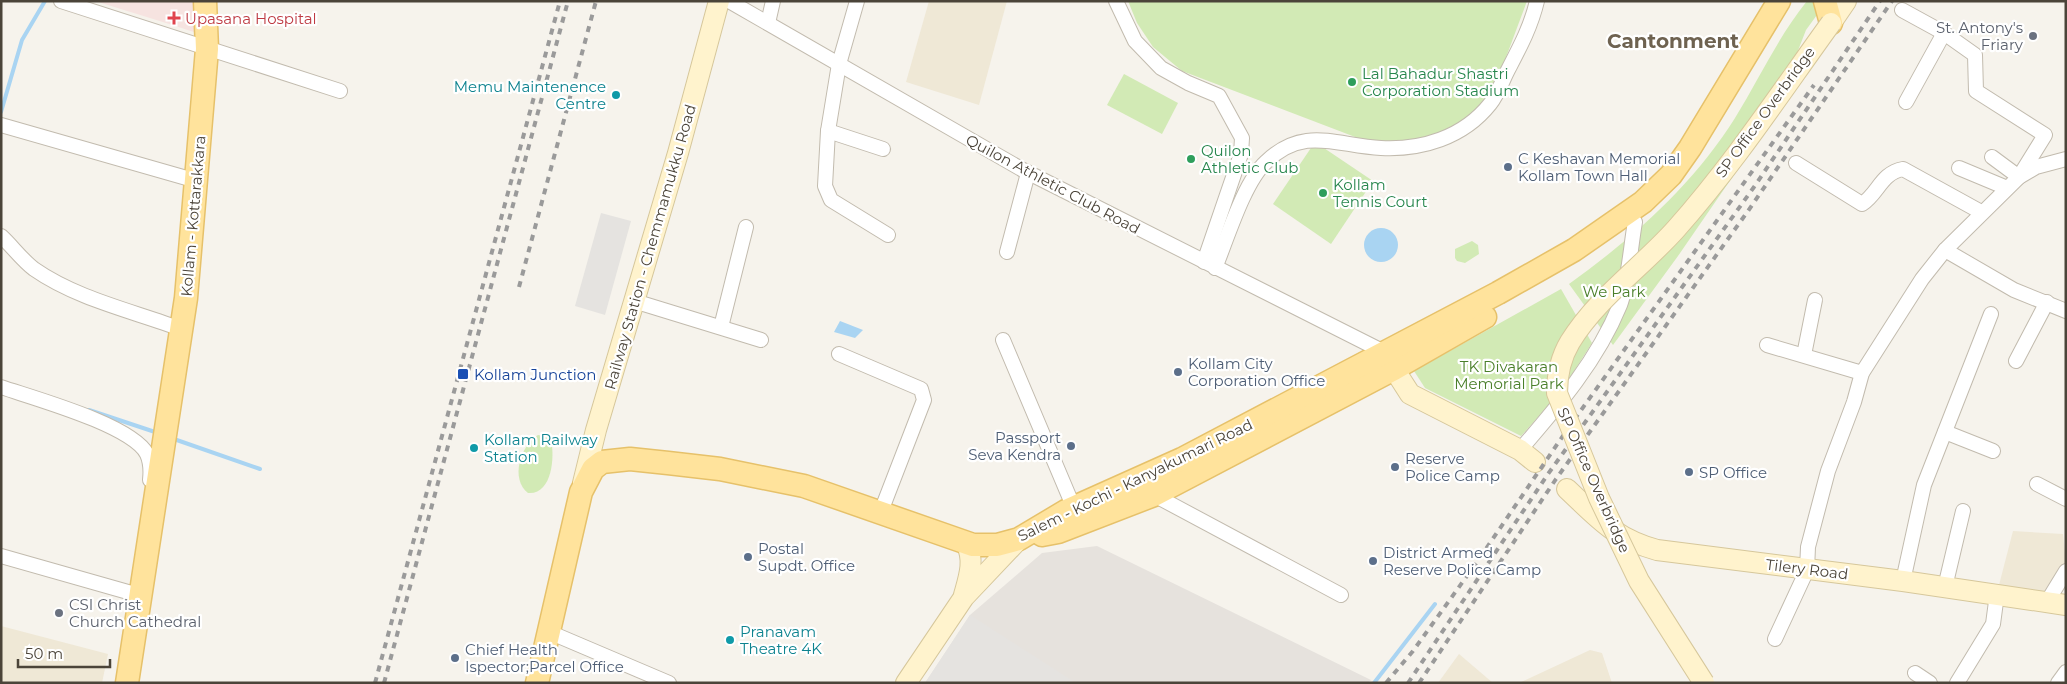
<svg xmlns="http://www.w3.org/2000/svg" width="2067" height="684" viewBox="0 0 2067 684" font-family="Montserrat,sans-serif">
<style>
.industrial{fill:#e6e2dd}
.education{fill:#efe8d6}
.medical{fill:#f6e3e0}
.green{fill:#d2eab5}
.parking{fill:#e5e3e0}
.water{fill:#a9d4f2}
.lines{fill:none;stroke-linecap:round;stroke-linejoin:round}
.stream{stroke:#a9d4f2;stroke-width:4}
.street-casing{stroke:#c2bbae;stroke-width:16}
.secondary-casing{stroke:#d6c79b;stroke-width:22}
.primary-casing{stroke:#e6c16a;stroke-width:25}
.street{stroke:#fff;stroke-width:14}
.secondary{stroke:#fff3cd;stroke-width:20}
.primary{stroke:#ffe39c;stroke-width:22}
.rail{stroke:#9a9a9a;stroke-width:4;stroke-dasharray:6 6;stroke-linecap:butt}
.secondary-bridge-casing{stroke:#d6c79b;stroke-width:22;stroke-linecap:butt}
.secondary-bridge{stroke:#fff3cd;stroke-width:20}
.health-dot{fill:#e0444e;stroke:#fff;stroke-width:2}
.worship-dot{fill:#6b7280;stroke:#fff;stroke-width:2}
.leisure-dot{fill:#2e9e5b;stroke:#fff;stroke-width:2}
.culture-dot{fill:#0f9aa8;stroke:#fff;stroke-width:2}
.service-dot{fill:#5c6f8a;stroke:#fff;stroke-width:2}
.transit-dot{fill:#1a4fb4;stroke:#fff;stroke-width:2}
.labels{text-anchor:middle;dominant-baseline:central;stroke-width:4.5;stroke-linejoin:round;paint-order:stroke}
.health-label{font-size:15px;fill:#be3a42;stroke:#fff;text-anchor:start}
.worship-label{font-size:15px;fill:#5b616d;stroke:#fff;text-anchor:end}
.leisure-label{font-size:15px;fill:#27864d;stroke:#fff;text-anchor:start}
.culture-label{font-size:15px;fill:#0d838f;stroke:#fff;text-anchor:start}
.street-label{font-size:15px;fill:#4b4439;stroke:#fff}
.service-label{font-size:15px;fill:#4e5e75;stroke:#fff;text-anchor:start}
.park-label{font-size:15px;fill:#4a7f2a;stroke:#fff}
.transit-label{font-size:15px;fill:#164399;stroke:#fff;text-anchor:start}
.district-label{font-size:20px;font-weight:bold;fill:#6e6250;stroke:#fff}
</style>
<rect width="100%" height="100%" fill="#f6f3ec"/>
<polygon class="industrial" points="1097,546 1371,680 1368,683 925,683 970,615 1042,553"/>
<g class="education">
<polygon points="929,1 1007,1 979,105 906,82"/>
<polygon points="2013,531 2063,534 2066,563 2053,592 2011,594 1999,585"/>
<polygon points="1,626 108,654 102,683 1,683"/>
<polygon points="1590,650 1602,653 1612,683 1519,683"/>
<polygon points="1459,654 1493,683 1438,683"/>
</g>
<polygon class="medical" points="95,1 197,1 197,33 166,23"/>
<g class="green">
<polygon points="1128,1 1527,1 1505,60 1489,93 1469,120 1418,144 1363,140 1182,71 1153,47 1137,23"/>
<path d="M1807,1H1819L1822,8L1806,30L1790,71L1798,82L1678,256L1613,345L1569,284C1633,238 1693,185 1735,118C1759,79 1778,37 1807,1Z"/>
<polygon points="1124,74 1178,103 1162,134 1107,105"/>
<polygon points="1315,142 1373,181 1331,244 1273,204"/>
<polygon points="1472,241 1478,245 1479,254 1465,263 1457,261 1455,258 1455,249"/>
<polygon points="1561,289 1592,343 1562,390 1521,436 1425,388 1414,371"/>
<path d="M538,435L544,436L551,440C555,457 552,495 528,493C510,479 520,446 538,435Z"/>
</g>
<g class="parking">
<polygon points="601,213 631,221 605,315 575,306"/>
<polygon points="970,615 1076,683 925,683"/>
</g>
<g class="water">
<circle cx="1381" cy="245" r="17"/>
<polygon points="840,321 863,330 855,338 834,332"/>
</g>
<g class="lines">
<g class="stream">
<polyline points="1,112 22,40 45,1"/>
<polyline points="89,410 158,433"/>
<polyline points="171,438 260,469"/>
<polyline points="1374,683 1435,604"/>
</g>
<g class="street-casing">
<g id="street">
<polyline points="61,1 340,91"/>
<polyline points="729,1 1023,170 1386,353"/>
<polyline points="857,1 839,64 828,131 825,186 831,200 888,235"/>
<polyline points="1116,1 1135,41 1161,68 1188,83 1219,96 1242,138 1241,154 1204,262"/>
<polyline points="1902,10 1944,33 1975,55 1976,91 2045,135 2019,177 1992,157"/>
<polyline points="768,23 773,1"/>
<polyline points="1906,102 1944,33"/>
<polyline points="1,125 197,181"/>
<polyline points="828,131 883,149"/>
<path d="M1796,163L1862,204C1878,194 1881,173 1903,169L1981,212"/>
<polyline points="1959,168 2007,188"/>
<path d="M1,236C12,246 22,260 34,269C77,299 133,311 181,329"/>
<polyline points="1945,250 2014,290 2066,311"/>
<polyline points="1007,252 1028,173"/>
<path d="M1215,268C1227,239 1244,182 1266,162C1304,125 1337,146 1381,148C1421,150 1463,138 1490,104C1498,94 1503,79 1509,68C1521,45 1531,26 1537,1"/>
<polyline points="634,301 761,340"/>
<polyline points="721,327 746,227"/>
<polyline points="1003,340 1074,508"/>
<polyline points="1767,345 1862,373"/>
<polyline points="839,354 921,389 924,400 880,514"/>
<polyline points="1804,355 1815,300"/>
<polyline points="2016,361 2047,302"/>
<path d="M1,387C33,398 132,425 147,454C151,463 151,471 150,480"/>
<polyline points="1945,432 1993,451"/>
<path d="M1520,450C1559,405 1597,361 1620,305C1628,285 1631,244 1635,222"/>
<polyline points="2037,484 2066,499"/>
<polyline points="1154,495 1341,595"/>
<polyline points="1,556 142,596"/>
<polyline points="1903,581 1924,485 1991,314"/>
<polyline points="1945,587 1963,511"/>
<polyline points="2047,602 2066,571"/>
<polyline points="549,632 669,683"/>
<polyline points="1775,639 1807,570 1808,547 1828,471 1854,402 1862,373 1922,279 1945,250 2019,177 2036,167 2066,159"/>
<polyline points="1915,673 1930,683"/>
<polyline points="1957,683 1993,624 1997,594"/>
<polyline points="2058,683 2066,672"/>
</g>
</g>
<g class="secondary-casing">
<g id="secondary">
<polyline points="1831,23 1846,1"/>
<polyline points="1394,369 1410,394 1520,450 1535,462"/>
<polyline points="583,483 596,430 678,153 719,1"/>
<path d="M1567,489C1599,519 1614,538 1657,550L1903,581L2066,605"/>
<path d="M964,595C969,577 975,560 966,543"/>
<polyline points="906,683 964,597 1019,539"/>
</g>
</g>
<g class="primary-casing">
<g id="primary">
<polyline points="1825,1 1831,23"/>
<polyline points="1042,535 1058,532 1154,495 1394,369 1485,317"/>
<polyline points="127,683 186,298 207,49 205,1"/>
<polyline points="537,683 581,492 593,469 602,462 630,459 668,463 720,469 804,486 973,545 997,545 1019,539 1066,511 1182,459 1498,293 1574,250 1643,202 1671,175 1690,148 1779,1"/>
</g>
</g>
<use href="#street" class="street"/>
<use href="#secondary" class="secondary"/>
<use href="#primary" class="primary"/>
<g class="rail">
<polyline points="519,287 596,1"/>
<polyline points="375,683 560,1"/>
<polyline points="384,683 568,1"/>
<polyline points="1386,683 1413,651 1477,562 1569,427 1814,85"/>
<polyline points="1408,683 1548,474 1754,187 1880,1"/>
<polyline points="1419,683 1556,479 1748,211 1892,1"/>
</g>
<g class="secondary-bridge-casing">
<path id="secondary-bridge" d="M1704,683L1639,581L1599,498L1557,393C1557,376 1561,357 1570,342C1597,298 1642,267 1676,229C1733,165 1781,92 1831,23"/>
</g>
<use href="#secondary-bridge" class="secondary-bridge"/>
</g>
<path class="health-dot" d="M171.5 10.5h5v5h5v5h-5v5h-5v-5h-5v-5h5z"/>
<g class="worship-dot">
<circle cx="2033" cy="36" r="5"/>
<circle cx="59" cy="613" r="5"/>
</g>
<g class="leisure-dot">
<circle cx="1352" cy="82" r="5"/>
<circle cx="1191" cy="159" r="5"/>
<circle cx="1323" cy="193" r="5"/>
</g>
<g class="culture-dot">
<circle cx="616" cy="95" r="5"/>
<circle cx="474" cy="448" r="5"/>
<circle cx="730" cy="640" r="5"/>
</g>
<g class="service-dot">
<circle cx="1508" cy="167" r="5"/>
<circle cx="1178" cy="372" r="5"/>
<circle cx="1071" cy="446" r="5"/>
<circle cx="1395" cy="467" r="5"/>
<circle cx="1689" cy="472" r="5"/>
<circle cx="748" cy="557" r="5"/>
<circle cx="1373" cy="561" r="5"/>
<circle cx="455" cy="658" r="5"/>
</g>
<rect class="transit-dot" x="457" y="368" width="12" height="12" rx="2.5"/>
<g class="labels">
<g class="health-label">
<text x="185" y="18">Upasana Hospital</text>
</g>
<g class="worship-label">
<text x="2023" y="27">St. Antony's<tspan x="2023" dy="17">Friary</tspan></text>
<text x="69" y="604" text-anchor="start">CSI Christ<tspan x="69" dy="17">Church Cathedral</tspan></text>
</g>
<g class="leisure-label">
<text x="1362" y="73">Lal Bahadur Shastri<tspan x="1362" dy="17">Corporation Stadium</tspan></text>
<text x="1201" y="150">Quilon<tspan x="1201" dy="17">Athletic Club</tspan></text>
<text x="1333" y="184">Kollam<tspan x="1333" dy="17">Tennis Court</tspan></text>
</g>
<g class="culture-label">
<text x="606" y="86" text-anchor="end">Memu Maintenence<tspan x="606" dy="17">Centre</tspan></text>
<text x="484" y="439">Kollam Railway<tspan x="484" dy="17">Station</tspan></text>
<text x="740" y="631">Pranavam<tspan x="740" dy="17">Theatre 4K</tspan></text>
</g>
<g class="street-label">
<text transform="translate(1765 112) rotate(-54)">SP Office Overbridge</text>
<text transform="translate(1053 184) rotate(28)">Quilon Athletic Club Road</text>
<text transform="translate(193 216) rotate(-85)">Kollam - Kottarakkara</text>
<text transform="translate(650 247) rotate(-74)">Railway Station - Chemmamukku Road</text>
<text transform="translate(1135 480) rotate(-26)">Salem - Kochi - Kanyakumari Road</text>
<text transform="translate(1594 480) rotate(66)">SP Office Overbridge</text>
<text transform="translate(1807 569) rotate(7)">Tilery Road</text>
</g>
<g class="service-label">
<text x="1518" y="158">C Keshavan Memorial<tspan x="1518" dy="17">Kollam Town Hall</tspan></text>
<text x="1188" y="363">Kollam City<tspan x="1188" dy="17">Corporation Office</tspan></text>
<text x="1061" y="437" text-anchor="end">Passport<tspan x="1061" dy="17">Seva Kendra</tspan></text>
<text x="1405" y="458">Reserve<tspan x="1405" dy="17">Police Camp</tspan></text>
<text x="1699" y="472">SP Office</text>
<text x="758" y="548">Postal<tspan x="758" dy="17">Supdt. Office</tspan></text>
<text x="1383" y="552">District Armed<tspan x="1383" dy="17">Reserve Police Camp</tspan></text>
<text x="465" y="649">Chief Health<tspan x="465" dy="17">Ispector;Parcel Office</tspan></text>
</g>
<g class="park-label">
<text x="1614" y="291">We Park</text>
<text x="1509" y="366">TK Divakaran<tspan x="1509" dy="17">Memorial Park</tspan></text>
</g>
<g class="transit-label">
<text x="474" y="374">Kollam Junction</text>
</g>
<g class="district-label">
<text x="1673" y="41">Cantonment</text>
</g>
</g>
<rect width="2067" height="684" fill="none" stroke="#4b4439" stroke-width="5"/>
<path d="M18 659v8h92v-8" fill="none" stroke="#4b4439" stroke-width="2.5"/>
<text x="25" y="659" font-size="15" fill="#4b4439" stroke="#ffffff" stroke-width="4" paint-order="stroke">50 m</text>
</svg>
